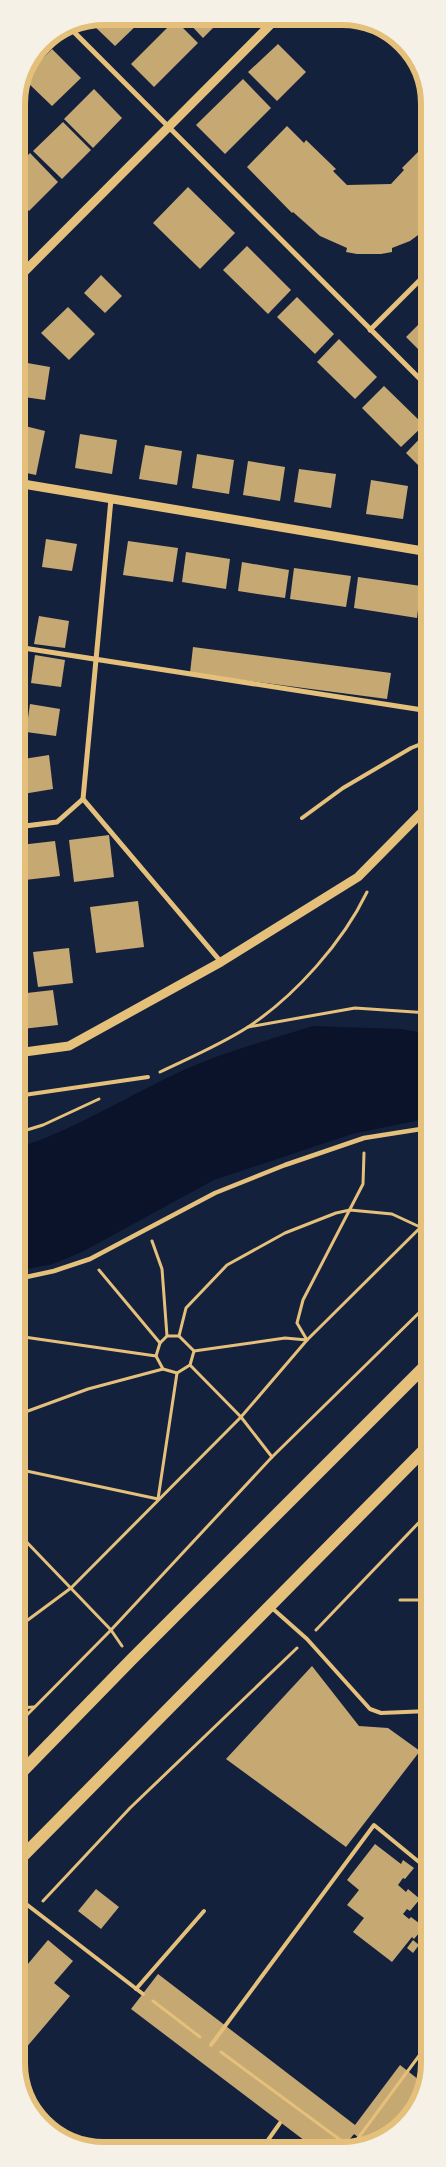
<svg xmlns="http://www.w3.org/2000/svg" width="446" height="2167" viewBox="0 0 446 2167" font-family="Helvetica,sans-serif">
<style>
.water{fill:#0b132b}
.building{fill:#c6a872}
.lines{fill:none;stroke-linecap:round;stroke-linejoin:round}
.path{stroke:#e5c07b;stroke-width:3}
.service{stroke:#e5c07b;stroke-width:4}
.pedestrian{stroke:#e5c07b;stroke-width:4.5}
.minor{stroke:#e5c07b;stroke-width:5}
.tertiary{stroke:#e5c07b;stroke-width:9}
.primary{stroke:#e5c07b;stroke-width:12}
.rim{fill:none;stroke:#e5c07b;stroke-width:6}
</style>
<rect width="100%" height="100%" fill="#14213d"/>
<path class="water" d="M313,1026L401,1029L429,1034V1121L420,1120L352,1134L214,1180L82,1252L53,1264L17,1271V1148C84,1127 143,1085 208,1060C242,1047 278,1037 313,1026Z"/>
<g class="building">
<polygon points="187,21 220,21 203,38"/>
<polygon points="118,22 140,22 115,46 91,23"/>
<polygon points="173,22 177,22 198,43 154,87 131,64"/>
<polygon points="278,44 306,72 277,101 248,72"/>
<polygon points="52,49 81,78 52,106 25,80 28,73"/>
<polygon points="243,79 271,108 225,154 196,125"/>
<polygon points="94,89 122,118 93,148 64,119"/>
<polygon points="63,122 91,150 62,179 33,151"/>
<polygon points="287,126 304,143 306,140 336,169 333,171 347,185 391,184 404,170 402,168 429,141 429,227 410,241 392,248 392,252 381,254 357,254 346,252 347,248 320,236 293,212 292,213 247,167"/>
<polygon points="30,153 58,182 29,211 16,197 16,167"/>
<polygon points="188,187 235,233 200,269 153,223"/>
<polygon points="16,204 26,214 16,223"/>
<polygon points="247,246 291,290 268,314 223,270"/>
<polygon points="101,275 122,296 105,313 84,293"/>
<polygon points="297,297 334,334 315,354 277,317"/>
<polygon points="68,307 95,334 69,360 41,333"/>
<polygon points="429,314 429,360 406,337"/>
<polygon points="339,339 377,377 355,399 317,362"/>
<polygon points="16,361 50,367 45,400 17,396"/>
<polygon points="384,386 424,425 401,447 362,408"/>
<polygon points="17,424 45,431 36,475 17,471"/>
<polygon points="428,430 429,431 429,476 406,453"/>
<polygon points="80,434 117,440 112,474 75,468"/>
<polygon points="145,445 182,451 177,485 139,479"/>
<polygon points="197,454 234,460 229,494 192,488"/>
<polygon points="248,461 285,467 280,501 243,495"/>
<polygon points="299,469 336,474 331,508 294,502"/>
<polygon points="371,480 408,486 403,519 366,514"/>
<polygon points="423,488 429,489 429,524 418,522"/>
<polygon points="46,539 77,544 72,571 42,567"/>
<polygon points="128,541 178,548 173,582 123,575"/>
<polygon points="186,552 230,559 226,589 182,582"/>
<polygon points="242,562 289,570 285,598 238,591"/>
<polygon points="294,568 351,576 346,607 290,599"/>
<polygon points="358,577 421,586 417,618 354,608"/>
<polygon points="428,592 429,592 429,619 424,619"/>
<polygon points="39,616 69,621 65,648 34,644"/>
<polygon points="193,647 391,673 387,699 190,673"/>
<polygon points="35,655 65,660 61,687 31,683"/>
<polygon points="30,704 60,709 56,736 26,732"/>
<polygon points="49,755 53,789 17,795 17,760"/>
<polygon points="109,835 114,877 74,882 69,840"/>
<polygon points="55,841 60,876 25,880 20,845"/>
<polygon points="138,901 144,947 96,953 90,907"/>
<polygon points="69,948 73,983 38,987 33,952"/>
<polygon points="53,990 58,1025 22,1029 18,994"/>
<polygon points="312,1666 359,1726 388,1728 420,1751 346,1847 226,1759"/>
<polygon points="375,1844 401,1864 403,1860 414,1868 405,1879 403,1878 398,1885 406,1892 408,1889 420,1899 410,1911 407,1909 403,1914 409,1919 411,1917 424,1927 414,1939 412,1937 392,1962 353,1932 364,1918 347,1905 359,1890 347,1880"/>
<polygon points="96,1889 119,1907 101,1929 78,1911"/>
<polygon points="48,1940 73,1961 54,1983 70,1996 25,2049 17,2043 17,1977"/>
<polygon points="413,1940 419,1945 413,1953 407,1948"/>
<polygon points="158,1974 355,2125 400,2065 423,2083 408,2121 366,2143 354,2134 341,2150 311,2150 313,2147 131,2009"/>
</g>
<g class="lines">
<g class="path">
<polyline points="429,860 425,861 429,865"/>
<polyline points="248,1027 355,1008 429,1013"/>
<path d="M160,1072C189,1058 220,1045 248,1027C295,996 343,942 367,892"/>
<polyline points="17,1133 43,1125 99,1099"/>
<polyline points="152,1241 162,1269 167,1336"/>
<polyline points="99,1270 160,1343"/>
<polyline points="17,1336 156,1356"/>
<polygon points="167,1336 179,1336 194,1351 190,1365 177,1373 163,1369 156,1356 160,1343"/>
<polyline points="179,1336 186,1308 227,1265 285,1233 336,1213 350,1210 392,1214 420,1227 429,1242"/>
<polyline points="194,1351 285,1338 307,1340 297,1323 303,1300 363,1184 364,1153"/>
<polyline points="190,1365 241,1417 272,1457"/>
<polyline points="17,1415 88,1389 163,1369"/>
<polyline points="17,1469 158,1499 177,1373"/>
<polyline points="17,1532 111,1630 122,1646"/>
<polyline points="400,1600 429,1600"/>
<polyline points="17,1628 71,1588 241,1417 307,1340 429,1219"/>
<polyline points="316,1630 429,1512"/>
<polyline points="17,1708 34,1707"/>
<polyline points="17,1725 111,1630 272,1457 429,1303"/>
<polyline points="43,1901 130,1808 297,1648"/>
<polyline points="17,1929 25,1920"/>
<polyline points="153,2001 200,2037"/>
<polyline points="221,2052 354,2150"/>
<polyline points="350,2149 430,2041"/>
</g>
<g class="service">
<polyline points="302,818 343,788 411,748 421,744 429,744"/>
<polyline points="17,1096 148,1077"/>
<polyline points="272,1608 307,1639 370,1709 381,1713 429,1711"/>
<polyline points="17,1897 143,1994"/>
<polyline points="136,1989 204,1911"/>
<polyline points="211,2045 374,1825 430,1871"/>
<polyline points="261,2150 280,2123"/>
</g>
<polyline class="pedestrian" points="17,1279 54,1271 90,1259 215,1193 285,1165 364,1138 421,1129 429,1131"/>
<g class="minor">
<polyline points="67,25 429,388"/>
<polyline points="370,330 429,271"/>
<polyline points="111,499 83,799 221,962"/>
<polyline points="17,647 429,711"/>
<polyline points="17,827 57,822 83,799"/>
</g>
<g class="tertiary">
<polyline points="16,280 275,20"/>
<polyline points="17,483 429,552"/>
<polyline points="17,1053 69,1046 221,962 358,877 429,805"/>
</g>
<g class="primary">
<polyline points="17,1777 132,1659 429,1362"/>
<polyline points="17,1862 429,1445"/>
</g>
</g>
<path d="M0 0H446V2167H0ZM104 25H342A79 79 0 0 1 421 104V2063A79 79 0 0 1 342 2142H104A79 79 0 0 1 25 2063V104A79 79 0 0 1 104 25Z" fill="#f6f1e7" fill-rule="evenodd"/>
<path class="rim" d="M104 25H342A79 79 0 0 1 421 104V2063A79 79 0 0 1 342 2142H104A79 79 0 0 1 25 2063V104A79 79 0 0 1 104 25Z"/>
</svg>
